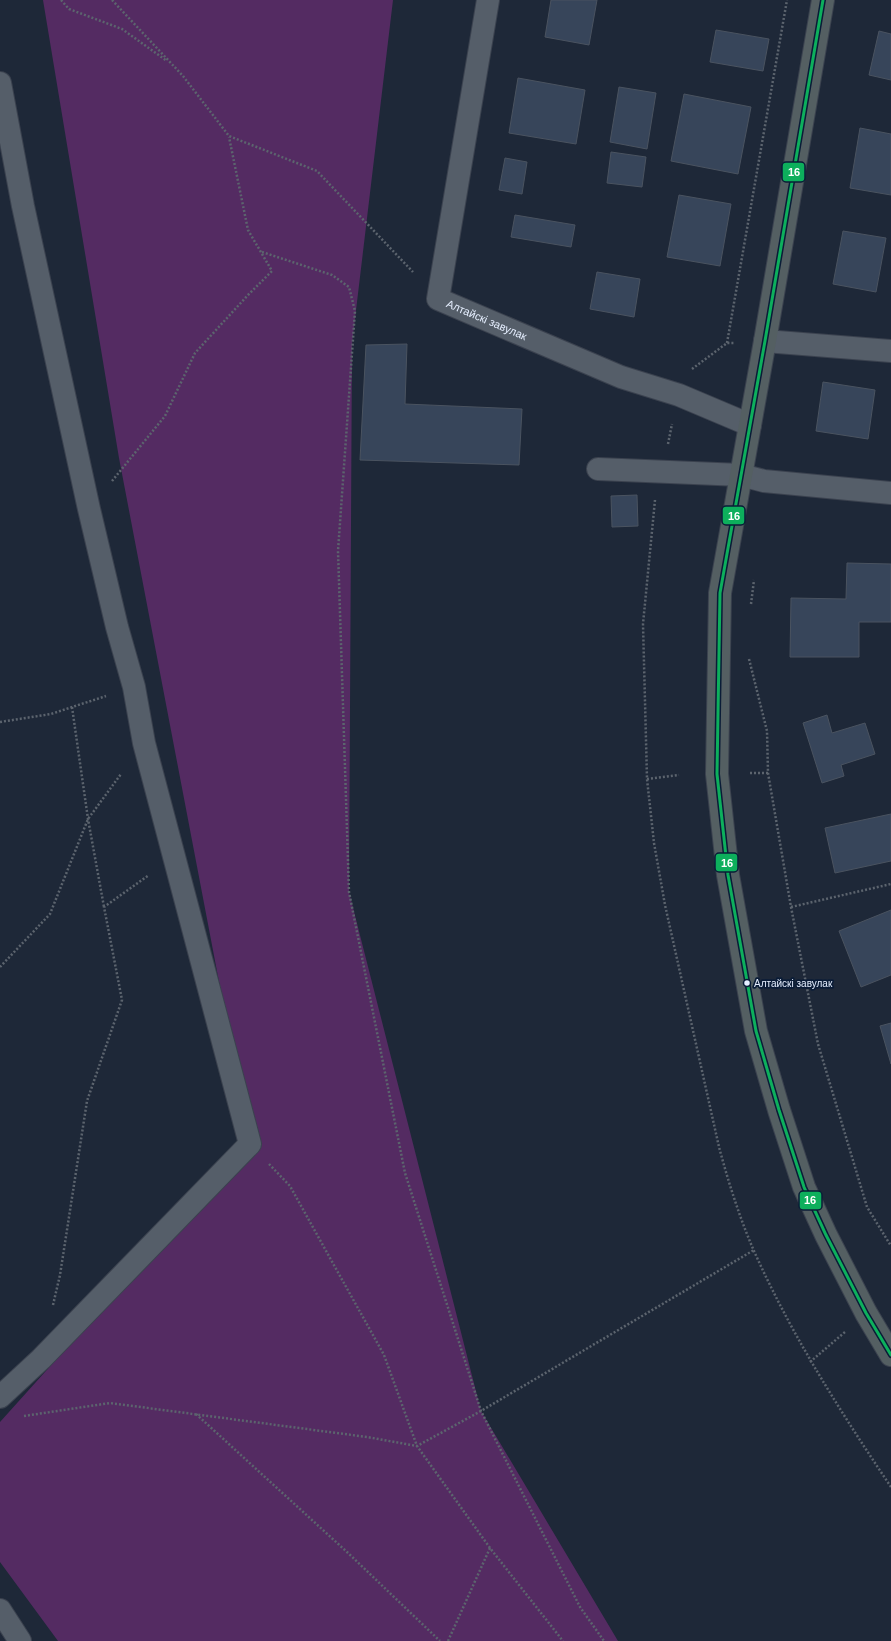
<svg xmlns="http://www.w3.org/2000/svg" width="891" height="1641" viewBox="0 0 891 1641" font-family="Helvetica,sans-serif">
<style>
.green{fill:#542b62}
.building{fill:#37455a;stroke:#4a5360}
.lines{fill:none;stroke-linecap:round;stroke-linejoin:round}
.minor-casing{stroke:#3b424f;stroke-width:24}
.major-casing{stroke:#3b424f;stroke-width:24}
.path{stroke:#5c646e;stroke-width:2.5;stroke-dasharray:2 2;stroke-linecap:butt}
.minor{stroke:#555e69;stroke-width:22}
.major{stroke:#545f62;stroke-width:22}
.bus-1-casing{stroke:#0a1c37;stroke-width:6}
.bus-1{stroke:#0daf5c;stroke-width:3}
.bus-dot{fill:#e6efff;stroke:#0a1c37;stroke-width:1.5}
.labels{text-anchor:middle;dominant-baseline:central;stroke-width:3.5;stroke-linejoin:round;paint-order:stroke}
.bus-label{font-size:10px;fill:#e6efff;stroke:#0a1c37;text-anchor:start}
.street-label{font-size:11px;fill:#e6efff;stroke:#0a1c37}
.line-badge{stroke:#0a1c37;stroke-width:1.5}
.badge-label{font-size:11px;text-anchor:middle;font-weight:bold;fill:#fff}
</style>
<rect width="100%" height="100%" fill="#1e2838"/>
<polygon class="green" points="43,0 393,0 352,344 349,892 481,1411 618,1641 58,1641 0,1562 0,1422 250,1144 119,458"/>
<g class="building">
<polygon points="551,0 597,0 589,45 545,37"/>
<polygon points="716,30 769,39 763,71 710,62"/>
<polygon points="879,31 891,34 891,80 869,75"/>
<polygon points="518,78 585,90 576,144 509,133"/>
<polygon points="619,87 656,93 647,149 610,142"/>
<polygon points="684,94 751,107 738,174 671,161"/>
<polygon points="860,128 891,134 891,195 850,188"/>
<polygon points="611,152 646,157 642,187 607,183"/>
<polygon points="505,158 527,162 522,194 499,190"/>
<polygon points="679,195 731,204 720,266 667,257"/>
<polygon points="515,215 575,225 571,247 511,237"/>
<polygon points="843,231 886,238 876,292 833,284"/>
<polygon points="597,272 640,279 634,317 590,309"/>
<polygon points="407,344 405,404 522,409 519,465 360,460 366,345"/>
<polygon points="823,382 875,390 868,439 816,431"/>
<polygon points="637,495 638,526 612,527 611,496"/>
<polygon points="847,563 891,564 891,622 859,622 859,657 790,657 791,598 846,599"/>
<polygon points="827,715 832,733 865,723 875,754 841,765 844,776 822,783 803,723"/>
<polygon points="891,814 891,861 835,873 825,828"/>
<polygon points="891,910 891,975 861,987 839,931"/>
<polygon points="891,1023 891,1064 880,1026"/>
</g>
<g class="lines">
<g class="minor-casing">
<g id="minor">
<path id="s1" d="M488,0L438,299L621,377L679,395L750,425"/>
<polyline points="0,83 23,206 89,509 117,627 134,687 144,743 250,1144 41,1359 0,1397"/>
<polyline points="765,341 891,351"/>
<polyline points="598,469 741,475 764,481 891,493"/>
<polyline points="0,1610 20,1641"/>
</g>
</g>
<g class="major-casing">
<polyline id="major" points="823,0 765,341 720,593 717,774 728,875 756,1031 779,1110 804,1187 826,1235 866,1313 891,1355"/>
</g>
<g class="path">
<polyline points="61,0 69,9 122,29 167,61"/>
<polyline points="112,0 183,76 229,136 317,171 413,272"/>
<polyline points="262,252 332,275 349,287 355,311 338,551 349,892 405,1173 481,1411 580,1607 604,1641"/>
<polyline points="727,343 787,0"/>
<polyline points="692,369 727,343 735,343"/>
<polyline points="668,444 672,424"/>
<polyline points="112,481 165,416 195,353 248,295 272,271 248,230 229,137"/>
<path d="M655,500L643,624L647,779L654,843L665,905L719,1147C728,1181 740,1219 754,1251C791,1334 840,1411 891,1487"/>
<polyline points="751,604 754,580"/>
<polyline points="749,659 767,731 768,773 791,907 818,1044 867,1207 891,1246"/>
<polyline points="72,707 88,819 104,907"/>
<polyline points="0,722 51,714 106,696"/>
<polyline points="750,773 768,773"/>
<polyline points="647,779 679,775"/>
<polyline points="791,907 891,884"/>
<polyline points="0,967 50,914 88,819 121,774"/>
<polyline points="269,1164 290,1186 384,1355 417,1446 490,1548 563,1641"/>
<polyline points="53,1305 60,1275 87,1101 122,1000 104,907 149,875"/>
<polyline points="810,1362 845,1332"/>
<polyline points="196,1414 347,1552 440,1641"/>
<polyline points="24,1416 110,1403 367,1437 417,1446 481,1411 754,1250"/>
<polyline points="448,1641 490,1548"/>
</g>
<use href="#minor" class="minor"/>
<use href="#major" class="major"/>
<g class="bus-1-casing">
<polyline id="bus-1" points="823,0 765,341 720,593 717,774 728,875 756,1031 779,1110 804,1187 826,1235 866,1313 891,1355"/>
</g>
<use href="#bus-1" class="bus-1"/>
</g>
<circle class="bus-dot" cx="747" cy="983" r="3.5"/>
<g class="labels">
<g class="bus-label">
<text x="754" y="983">Алтайскі завулак</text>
</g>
<g class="street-label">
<text stroke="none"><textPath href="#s1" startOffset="356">Алтайскі завулак</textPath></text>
</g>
</g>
<g class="line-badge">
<rect x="782" y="162" width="23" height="20" rx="4" fill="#0daf5c"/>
<rect x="722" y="506" width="23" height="19" rx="4" fill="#0daf5c"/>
<rect x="715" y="853" width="23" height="19" rx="4" fill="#0daf5c"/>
<rect x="799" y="1191" width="23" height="19" rx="4" fill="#0daf5c"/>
</g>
<g class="badge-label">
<text x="794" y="176">16</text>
<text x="734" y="520">16</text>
<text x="727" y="867">16</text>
<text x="810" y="1204">16</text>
</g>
</svg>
